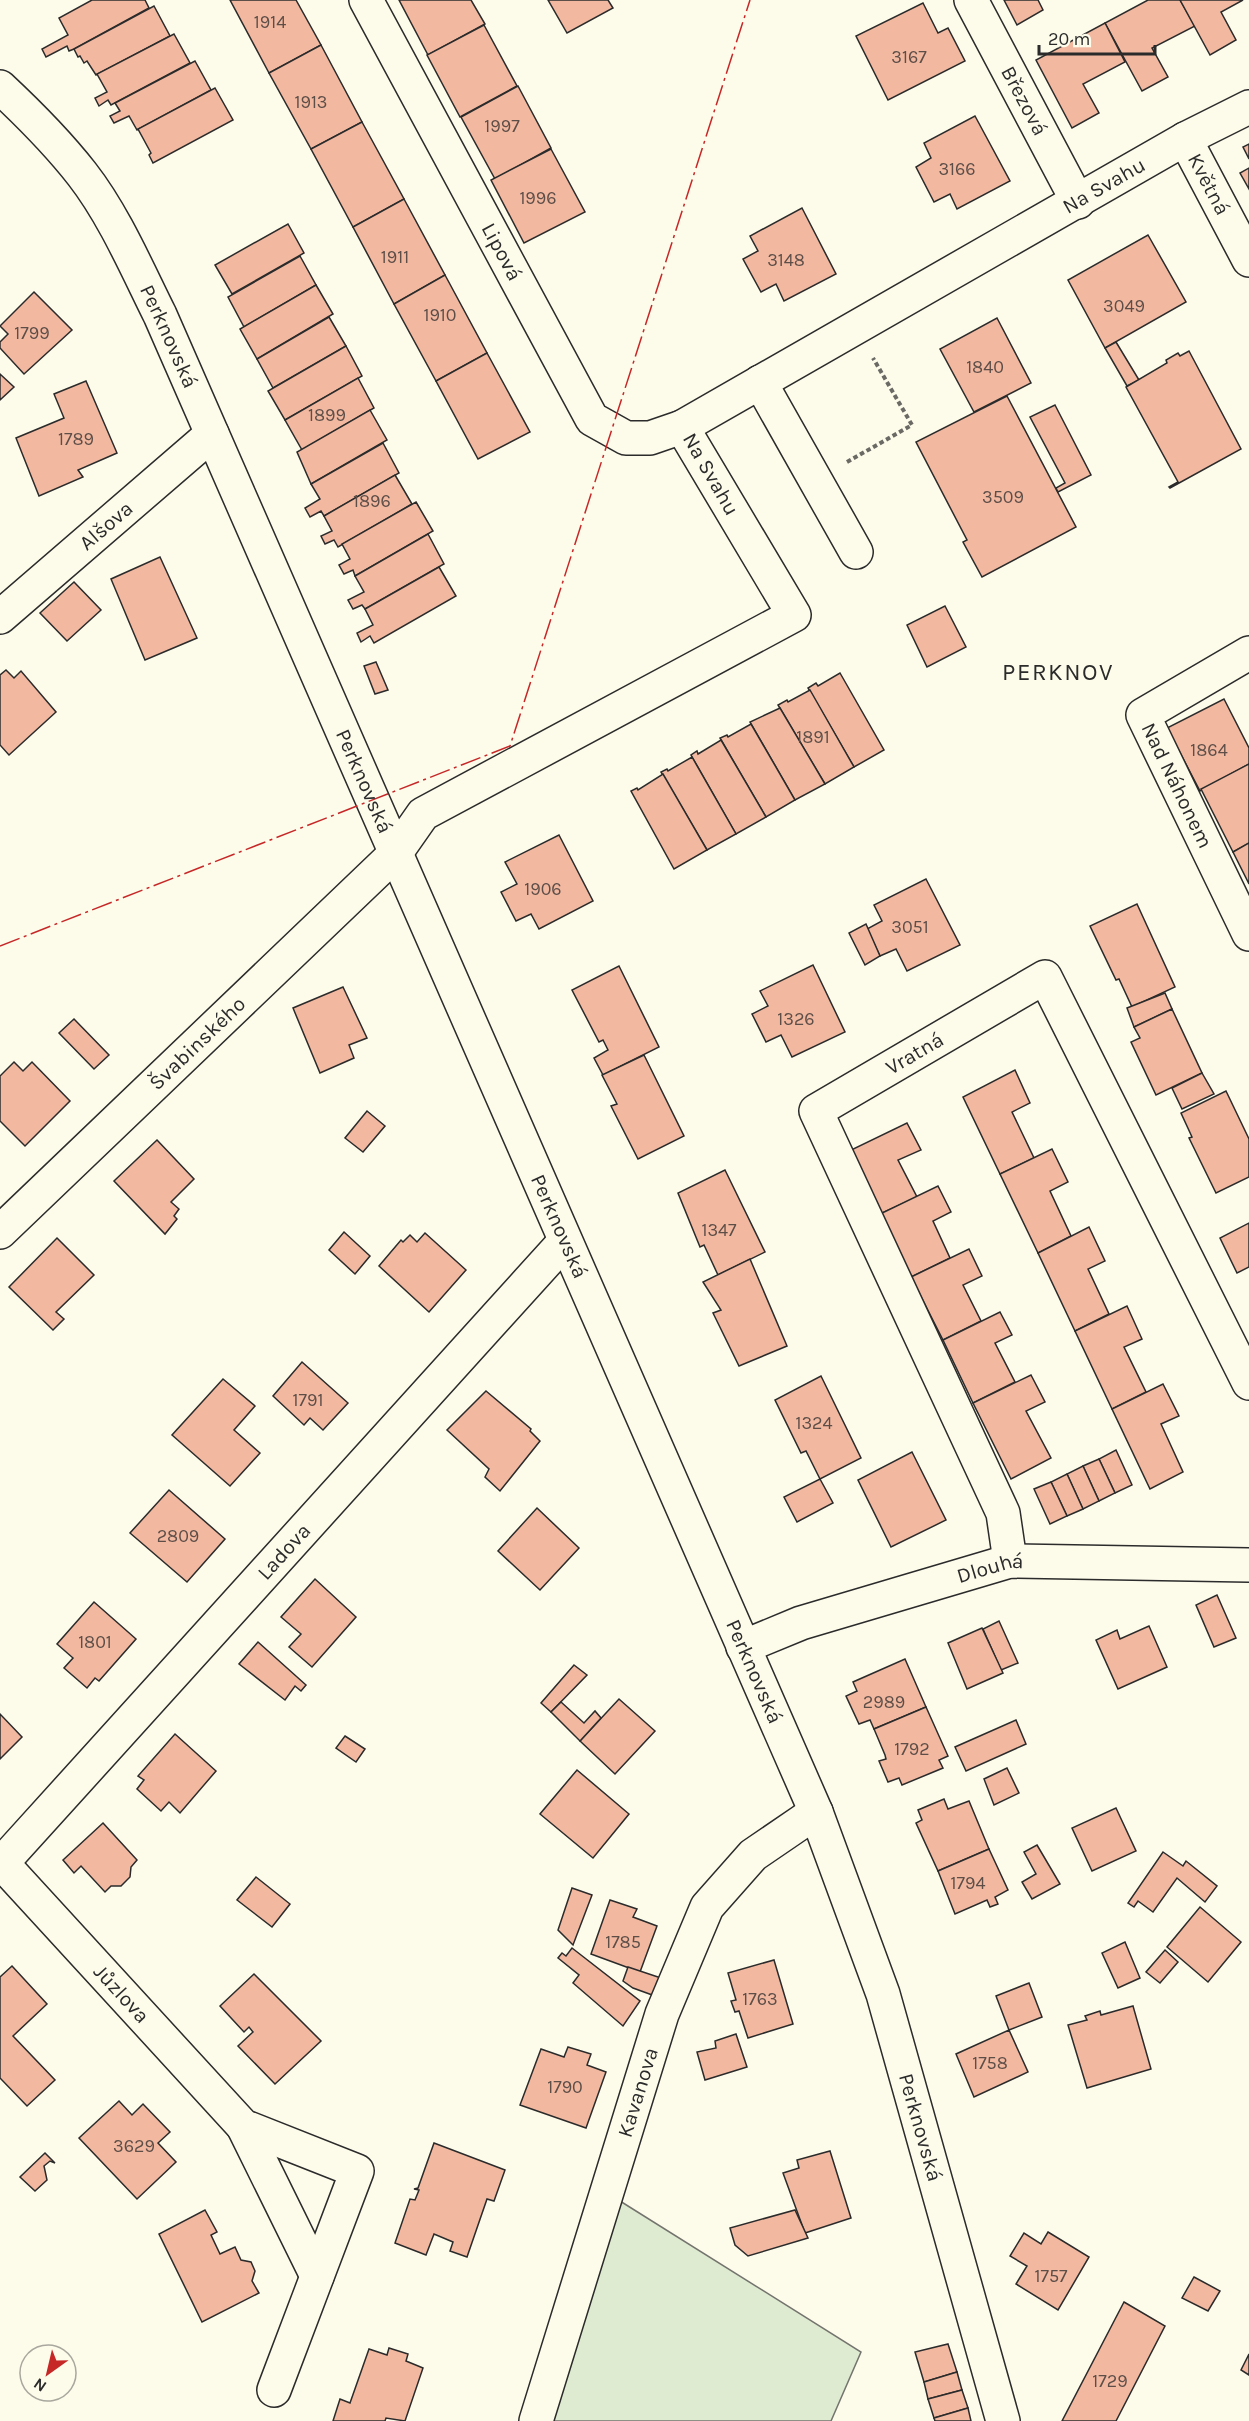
<svg xmlns="http://www.w3.org/2000/svg" width="1249" height="2421" viewBox="0 0 1249 2421" font-family="Karla,sans-serif">
<style>
.green{fill:#deebd1;stroke:#74746e;stroke-width:1.5}
.building{fill:#f2b8a0;stroke:#2b2b2b;stroke-width:1.5}
.lines{fill:none;stroke-linecap:round;stroke-linejoin:round}
.minor-casing{stroke:#2b2b2b;stroke-width:36}
.path{stroke:#6a6964;stroke-width:4;stroke-dasharray:4.5 3;stroke-linecap:butt}
.minor{stroke:#fdfbea;stroke-width:33}
.power{stroke:#c62828;stroke-width:1.5;stroke-dasharray:21 4.5 3 4.5;stroke-linecap:butt}
.labels{text-anchor:middle;dominant-baseline:central;stroke-width:4.5;stroke-linejoin:round;paint-order:stroke}
.number-label{font-size:18px;fill:#5d4e48}
.street-label{font-size:21px;fill:#2b2b2b;stroke:#fdfbea}
.quarter-label{font-size:24px;letter-spacing:1.5px;fill:#2b2b2b;stroke:#fdfbea}
</style>
<rect width="100%" height="100%" fill="#fdfbea"/>
<polygon class="green" points="620,2201 861,2352 831,2421 527,2421"/>
<g class="building">
<polygon points="92,0 145,0 149,8 74,49 69,51 67,46 46,57 42,49 68,35 59,18"/>
<polygon points="230,0 296,0 321,45 269,73"/>
<polygon points="399,0 471,0 485,24 428,55"/>
<polygon points="548,0 608,0 613,8 567,33"/>
<polygon points="1004,0 1038,0 1043,10 1017,25"/>
<polygon points="1148,0 1180,0 1195,26 1152,48 1168,77 1142,91 1105,23"/>
<polygon points="1180,0 1243,0 1221,12 1236,40 1210,55"/>
<polygon points="923,3 938,33 948,28 965,61 888,100 856,36"/>
<polygon points="154,6 170,36 96,75 87,61 84,63 80,56 78,57 74,49"/>
<polygon points="1105,23 1125,62 1083,84 1099,113 1072,128 1036,60"/>
<polygon points="484,25 517,86 460,117 427,55"/>
<polygon points="174,34 190,63 111,105 108,100 99,106 95,98 107,92 97,74"/>
<polygon points="321,45 362,122 311,149 269,73"/>
<polygon points="195,61 211,90 137,130 129,116 114,123 110,116 120,111 115,103"/>
<polygon points="518,86 551,148 495,179 461,117"/>
<polygon points="215,88 233,120 153,163 149,155 151,153 138,129"/>
<polygon points="975,116 1010,181 957,209 950,194 934,202 916,167 931,158 924,143"/>
<polygon points="362,122 404,199 353,227 311,149"/>
<polygon points="1249,144 1249,159 1243,147"/>
<polygon points="551,149 585,212 524,243 491,180"/>
<polygon points="1249,168 1249,189 1240,173"/>
<polygon points="404,199 445,275 394,304 353,227"/>
<polygon points="802,208 836,274 784,301 776,284 761,292 743,259 758,251 750,236"/>
<polygon points="288,224 304,253 232,294 215,265"/>
<polygon points="1148,235 1186,302 1105,348 1068,280"/>
<polygon points="300,256 316,285 244,327 228,297"/>
<polygon points="445,275 487,353 436,381 394,304"/>
<polygon points="316,285 333,314 257,359 240,329"/>
<polygon points="34,292 72,330 24,374 0,348 0,342 8,334 0,326"/>
<polygon points="329,317 346,346 273,388 257,359"/>
<polygon points="997,318 1031,383 974,412 940,349"/>
<polygon points="1116,342 1139,380 1127,386 1105,348"/>
<polygon points="346,346 362,376 285,420 268,391"/>
<polygon points="1189,351 1241,449 1170,488 1169,487 1178,482 1126,387 1167,363 1166,360 1178,353 1180,356"/>
<polygon points="487,353 530,432 478,459 436,381"/>
<polygon points="0,374 14,387 0,400"/>
<polygon points="358,378 374,408 302,450 285,420"/>
<polygon points="86,381 117,453 78,470 83,477 39,496 16,438 64,418 54,394"/>
<polygon points="1007,396 1076,527 982,577 963,542 967,540 916,442"/>
<polygon points="1055,405 1091,475 1058,492 1056,488 1065,483 1030,417"/>
<polygon points="370,410 387,440 311,484 297,452"/>
<polygon points="383,443 399,473 324,516 321,511 310,517 305,508 320,499 311,484"/>
<polygon points="395,475 412,504 338,547 334,540 325,544 321,536 332,531 324,516"/>
<polygon points="416,502 433,531 355,576 353,570 344,574 339,565 350,559 342,544"/>
<polygon points="428,534 444,564 365,609 362,605 353,609 348,600 364,592 355,576"/>
<polygon points="160,557 197,638 145,660 111,579"/>
<polygon points="439,567 456,596 374,643 370,636 361,642 357,633 373,625 365,609"/>
<polygon points="74,582 101,610 67,641 40,613"/>
<polygon points="945,606 966,647 927,667 907,625"/>
<polygon points="376,662 388,690 375,694 364,666"/>
<polygon points="6,670 14,678 21,671 56,712 9,755 0,745 0,675"/>
<polygon points="840,673 884,750 854,767 808,688 816,683 818,686"/>
<polygon points="810,690 854,767 825,784 778,705 787,700 788,702"/>
<polygon points="1224,699 1249,748 1249,764 1200,791 1167,728"/>
<polygon points="780,708 825,784 795,800 750,722"/>
<polygon points="751,724 795,800 766,817 720,738 727,735 728,737"/>
<polygon points="721,740 766,817 736,834 691,755 697,751 698,754"/>
<polygon points="692,757 736,834 707,850 661,772 667,769 668,771"/>
<polygon points="1249,764 1249,843 1233,852 1201,789"/>
<polygon points="663,774 707,850 674,869 631,791 637,788 638,790"/>
<polygon points="559,835 593,901 539,929 531,914 516,921 501,892 517,884 505,862"/>
<polygon points="1249,843 1249,884 1233,852"/>
<polygon points="926,879 960,945 907,971 896,949 880,956 867,929 882,921 874,905"/>
<polygon points="1137,904 1175,987 1132,1007 1119,979 1116,980 1090,926"/>
<polygon points="866,924 880,956 865,965 849,933"/>
<polygon points="813,965 845,1032 792,1057 781,1035 766,1042 752,1014 768,1006 760,991"/>
<polygon points="619,966 659,1047 603,1075 594,1058 608,1050 603,1040 599,1042 572,990"/>
<polygon points="343,987 367,1038 349,1045 354,1058 320,1073 293,1008"/>
<polygon points="1165,993 1172,1009 1134,1027 1127,1008"/>
<polygon points="1172,1009 1202,1073 1156,1095 1131,1042 1140,1038 1134,1027"/>
<polygon points="74,1019 109,1055 94,1069 59,1033"/>
<polygon points="644,1055 684,1136 638,1159 611,1106 617,1104 602,1075"/>
<polygon points="14,1062 23,1071 32,1062 70,1101 25,1146 0,1121 0,1076"/>
<polygon points="1015,1070 1030,1103 1012,1112 1034,1158 1000,1174 963,1097"/>
<polygon points="1202,1073 1214,1094 1182,1109 1172,1088"/>
<polygon points="1226,1091 1249,1139 1249,1177 1216,1193 1189,1138 1192,1137 1181,1113"/>
<polygon points="367,1111 385,1126 363,1152 345,1138"/>
<polygon points="907,1123 921,1150 898,1160 917,1197 880,1214 849,1151"/>
<polygon points="157,1140 194,1179 171,1202 179,1209 174,1216 177,1219 165,1234 114,1181"/>
<polygon points="1052,1149 1068,1182 1050,1191 1071,1236 1038,1253 1000,1174"/>
<polygon points="725,1170 765,1252 718,1275 704,1245 700,1247 678,1193"/>
<polygon points="938,1186 951,1212 933,1221 950,1258 911,1277 880,1214"/>
<polygon points="1249,1223 1249,1267 1237,1273 1220,1238"/>
<polygon points="1089,1227 1105,1261 1088,1269 1109,1314 1075,1331 1038,1253"/>
<polygon points="344,1232 370,1256 355,1274 329,1250"/>
<polygon points="425,1233 466,1270 429,1312 379,1266 401,1240 403,1242 410,1235 417,1242"/>
<polygon points="57,1238 94,1275 56,1312 64,1319 53,1330 9,1287"/>
<polygon points="969,1249 982,1276 963,1285 981,1321 943,1340 911,1277"/>
<polygon points="750,1259 787,1346 739,1366 713,1313 721,1310 703,1282"/>
<polygon points="1127,1306 1142,1339 1124,1347 1146,1392 1112,1409 1075,1331"/>
<polygon points="1000,1312 1012,1335 995,1343 1015,1382 973,1403 943,1340"/>
<polygon points="302,1362 348,1403 323,1430 310,1418 304,1425 273,1396"/>
<polygon points="1031,1375 1045,1402 1026,1411 1051,1458 1011,1479 973,1403"/>
<polygon points="821,1376 861,1458 820,1479 806,1451 801,1453 775,1400"/>
<polygon points="223,1379 255,1406 234,1430 260,1453 230,1486 172,1435"/>
<polygon points="1163,1384 1179,1416 1161,1424 1183,1472 1150,1489 1112,1409"/>
<polygon points="486,1391 531,1429 530,1431 540,1441 500,1491 485,1477 489,1469 447,1430"/>
<polygon points="1116,1450 1132,1485 1115,1493 1099,1459"/>
<polygon points="912,1452 946,1520 891,1547 858,1480"/>
<polygon points="1099,1459 1115,1493 1099,1501 1083,1466"/>
<polygon points="1083,1466 1099,1501 1083,1509 1067,1474"/>
<polygon points="1067,1474 1083,1509 1067,1516 1051,1482"/>
<polygon points="820,1479 833,1503 797,1522 784,1497"/>
<polygon points="1051,1482 1067,1516 1050,1524 1034,1489"/>
<polygon points="169,1490 225,1539 187,1582 130,1533"/>
<polygon points="537,1508 579,1548 540,1590 498,1551"/>
<polygon points="315,1579 356,1617 312,1667 289,1647 301,1634 281,1617"/>
<polygon points="1217,1595 1236,1638 1214,1647 1196,1605"/>
<polygon points="94,1602 136,1639 99,1681 95,1678 87,1688 64,1668 73,1658 57,1644"/>
<polygon points="999,1621 1018,1663 1001,1670 983,1629"/>
<polygon points="1149,1626 1167,1667 1118,1689 1096,1640 1117,1630 1120,1639"/>
<polygon points="982,1628 1003,1673 967,1689 948,1643"/>
<polygon points="258,1642 306,1685 301,1691 295,1686 285,1700 239,1664"/>
<polygon points="905,1659 926,1707 874,1729 870,1720 859,1724 846,1696 857,1691 853,1682"/>
<polygon points="574,1665 587,1675 551,1712 541,1703"/>
<polygon points="619,1699 655,1731 615,1774 580,1741"/>
<polygon points="561,1702 584,1723 595,1711 601,1718 580,1741 551,1712"/>
<polygon points="926,1707 948,1756 939,1760 943,1768 902,1785 899,1778 888,1782 879,1761 886,1759 885,1755 874,1729"/>
<polygon points="0,1714 22,1737 0,1759"/>
<polygon points="1016,1720 1026,1744 966,1771 955,1747"/>
<polygon points="175,1734 216,1771 180,1813 169,1802 161,1811 137,1789 144,1780 138,1776"/>
<polygon points="345,1736 365,1749 356,1762 336,1748"/>
<polygon points="1007,1768 1019,1793 994,1805 984,1779"/>
<polygon points="577,1770 629,1814 593,1858 540,1814"/>
<polygon points="944,1799 948,1809 969,1801 989,1849 938,1871 916,1823 922,1820 918,1810"/>
<polygon points="1116,1808 1136,1851 1092,1871 1072,1828"/>
<polygon points="103,1823 137,1860 131,1867 130,1877 121,1886 111,1886 105,1892 81,1866 74,1873 63,1860"/>
<polygon points="1037,1845 1060,1884 1032,1899 1022,1882 1036,1874 1024,1852"/>
<polygon points="989,1849 1008,1890 995,1897 998,1904 990,1907 987,1900 955,1914 938,1871"/>
<polygon points="1163,1852 1183,1866 1186,1861 1217,1886 1205,1902 1177,1878 1153,1912 1138,1901 1134,1907 1128,1903"/>
<polygon points="256,1877 290,1904 272,1927 237,1900"/>
<polygon points="572,1888 592,1895 573,1945 558,1930"/>
<polygon points="610,1900 637,1909 633,1917 657,1926 640,1972 591,1954"/>
<polygon points="1200,1907 1241,1942 1208,1982 1167,1947"/>
<polygon points="1125,1942 1140,1978 1118,1988 1102,1953"/>
<polygon points="572,1948 640,2001 623,2026 573,1983 579,1975 558,1958 562,1953 566,1956"/>
<polygon points="1165,1950 1178,1962 1160,1983 1146,1972"/>
<polygon points="774,1960 793,2024 748,2038 739,2011 735,2012 731,2001 736,2000 728,1973"/>
<polygon points="12,1966 47,2004 13,2036 55,2080 27,2106 0,2078 0,1977"/>
<polygon points="628,1967 661,1978 655,1996 633,1988 623,1981"/>
<polygon points="254,1974 321,2041 275,2084 238,2046 253,2032 249,2027 244,2032 220,2006"/>
<polygon points="1029,1983 1042,2017 1009,2030 996,1996"/>
<polygon points="1133,2006 1151,2069 1087,2088 1068,2025 1087,2020 1085,2016 1100,2011 1101,2015"/>
<polygon points="1009,2030 1028,2072 974,2097 956,2054"/>
<polygon points="736,2034 747,2067 705,2080 697,2052 716,2048 715,2041"/>
<polygon points="568,2047 591,2054 587,2065 606,2072 586,2128 520,2105 541,2049 564,2057"/>
<polygon points="119,2101 132,2115 143,2104 170,2132 158,2143 176,2162 137,2199 79,2138"/>
<polygon points="434,2143 505,2170 494,2201 487,2199 467,2257 450,2251 453,2242 434,2234 426,2255 395,2243 410,2199 415,2200 419,2190 414,2189 418,2188"/>
<polygon points="830,2151 851,2218 805,2233 783,2173 799,2168 797,2160"/>
<polygon points="45,2153 55,2163 50,2161 44,2166 47,2180 35,2191 20,2177"/>
<polygon points="205,2210 217,2232 211,2235 220,2254 235,2247 241,2260 251,2262 255,2271 252,2281 259,2293 202,2322 159,2234"/>
<polygon points="795,2210 808,2238 748,2256 735,2245 730,2228"/>
<polygon points="1048,2232 1089,2257 1058,2310 1016,2284 1027,2266 1010,2256 1024,2233 1041,2244"/>
<polygon points="1194,2277 1220,2291 1208,2311 1182,2298"/>
<polygon points="1124,2302 1165,2326 1116,2421 1062,2421"/>
<polygon points="948,2344 957,2372 924,2382 915,2352"/>
<polygon points="389,2348 408,2354 406,2361 423,2368 405,2421 386,2418 385,2421 333,2421 340,2399 350,2403 369,2349 387,2355"/>
<polygon points="1249,2354 1249,2375 1241,2370"/>
<polygon points="957,2372 962,2390 928,2399 924,2382"/>
<polygon points="962,2390 968,2408 934,2418 928,2399"/>
<polygon points="968,2408 971,2421 935,2421 934,2418"/>
</g>
<g class="lines">
<g class="minor-casing">
<g id="minor">
<path id="s1" d="M366,0L592,419L626,438H650L682,427L1185,139L1249,107"/>
<path id="s2" d="M971,0L1078,202"/>
<path id="s3" d="M0,87C30,115 57,142 82,174C114,215 137,269 160,315L816,1812L883,1994L1003,2421"/>
<path id="s4" d="M1185,139L1249,260"/>
<polyline points="760,382 856,552"/>
<path id="s5" d="M0,617L212,434"/>
<path id="s6" d="M1249,653L1143,715L1249,934"/>
<path id="s7" d="M0,1232L395,854L423,814L794,615L682,427"/>
<path id="s8" d="M1010,1561L1003,1513L816,1111L1045,977L1249,1383"/>
<path id="s9" d="M743,1647L801,1623L1010,1561L1249,1565"/>
<path id="s10" d="M0,1861L243,2126L357,2171L274,2390"/>
<path id="s11" d="M2,1863L565,1241"/>
<polyline points="243,2126 317,2276"/>
<path id="s12" d="M536,2421L662,2014L707,1907L753,1855L816,1812"/>
</g>
</g>
<polyline class="path" points="847,462 912,425 873,358"/>
<use href="#minor" class="minor"/>
<polyline class="power" points="0,946 510,746 750,0"/>
</g>
<g class="labels">
<g class="number-label">
<text x="270" y="22">1914</text>
<text x="909" y="57">3167</text>
<text x="311" y="102">1913</text>
<text x="502" y="126">1997</text>
<text x="957" y="169">3166</text>
<text x="538" y="198">1996</text>
<text x="395" y="257">1911</text>
<text x="786" y="260">3148</text>
<text x="1124" y="306">3049</text>
<text x="440" y="315">1910</text>
<text x="32" y="333">1799</text>
<text x="985" y="367">1840</text>
<text x="327" y="415">1899</text>
<text x="76" y="439">1789</text>
<text x="1003" y="497">3509</text>
<text x="372" y="501">1896</text>
<text x="813" y="737">1891</text>
<text x="1209" y="750">1864</text>
<text x="543" y="889">1906</text>
<text x="910" y="927">3051</text>
<text x="796" y="1019">1326</text>
<text x="719" y="1230">1347</text>
<text x="308" y="1400">1791</text>
<text x="814" y="1423">1324</text>
<text x="178" y="1536">2809</text>
<text x="95" y="1642">1801</text>
<text x="884" y="1702">2989</text>
<text x="912" y="1749">1792</text>
<text x="968" y="1883">1794</text>
<text x="623" y="1942">1785</text>
<text x="760" y="1999">1763</text>
<text x="990" y="2063">1758</text>
<text x="565" y="2087">1790</text>
<text x="134" y="2146">3629</text>
<text x="1051" y="2276">1757</text>
<text x="1110" y="2381">1729</text>
</g>
<g class="street-label">
<text stroke="none"><textPath href="#s2" startOffset="114">Březová</textPath></text>
<text stroke="none"><textPath href="#s4" startOffset="51">Květná</textPath></text>
<text stroke="none"><textPath href="#s1" startOffset="1059">Na Svahu</textPath></text>
<text stroke="none"><textPath href="#s1" startOffset="286">Lipová</textPath></text>
<text stroke="none"><textPath href="#s3" startOffset="304">Perknovská</textPath></text>
<text transform="translate(711 474) rotate(60)">Na Svahu</text>
<text stroke="none"><textPath href="#s5" startOffset="140">Alšova</textPath></text>
<text stroke="none"><textPath href="#s3" startOffset="790">Perknovská</textPath></text>
<text stroke="none"><textPath href="#s6" startOffset="201">Nad Náhonem</textPath></text>
<text stroke="none"><textPath href="#s7" startOffset="273">Švabinského</textPath></text>
<text stroke="none"><textPath href="#s8" startOffset="606">Vratná</textPath></text>
<text stroke="none"><textPath href="#s3" startOffset="1276">Perknovská</textPath></text>
<text stroke="none"><textPath href="#s11" startOffset="420">Ladova</textPath></text>
<text stroke="none"><textPath href="#s9" startOffset="260">Dlouhá</textPath></text>
<text stroke="none"><textPath href="#s3" startOffset="1762">Perknovská</textPath></text>
<text stroke="none"><textPath href="#s10" startOffset="180">Jůzlova</textPath></text>
<text stroke="none"><textPath href="#s12" startOffset="344">Kavanova</textPath></text>
<text stroke="none"><textPath href="#s3" startOffset="2248">Perknovská</textPath></text>
</g>
<g class="quarter-label">
<text x="1058" y="672">PERKNOV</text>
</g>
</g>
<g transform="translate(48 2373) rotate(214)"><circle r="28" fill="#fdfbea" stroke="#a9a89e" stroke-width="1.5"/>
<path d="M0-4.5L10 22L0 15L-10 22Z" fill="#c62828"/>
<text y="-9" font-size="16" font-weight="bold" text-anchor="middle" fill="#2b2b2b">N</text>
</g>
<path d="M1039 45v9h116v-9" fill="none" stroke="#2b2b2b" stroke-width="3"/>
<text x="1048" y="45" font-size="18" fill="#2b2b2b" stroke="#fdfbea" stroke-width="4.5" paint-order="stroke">20 m</text>
</svg>
